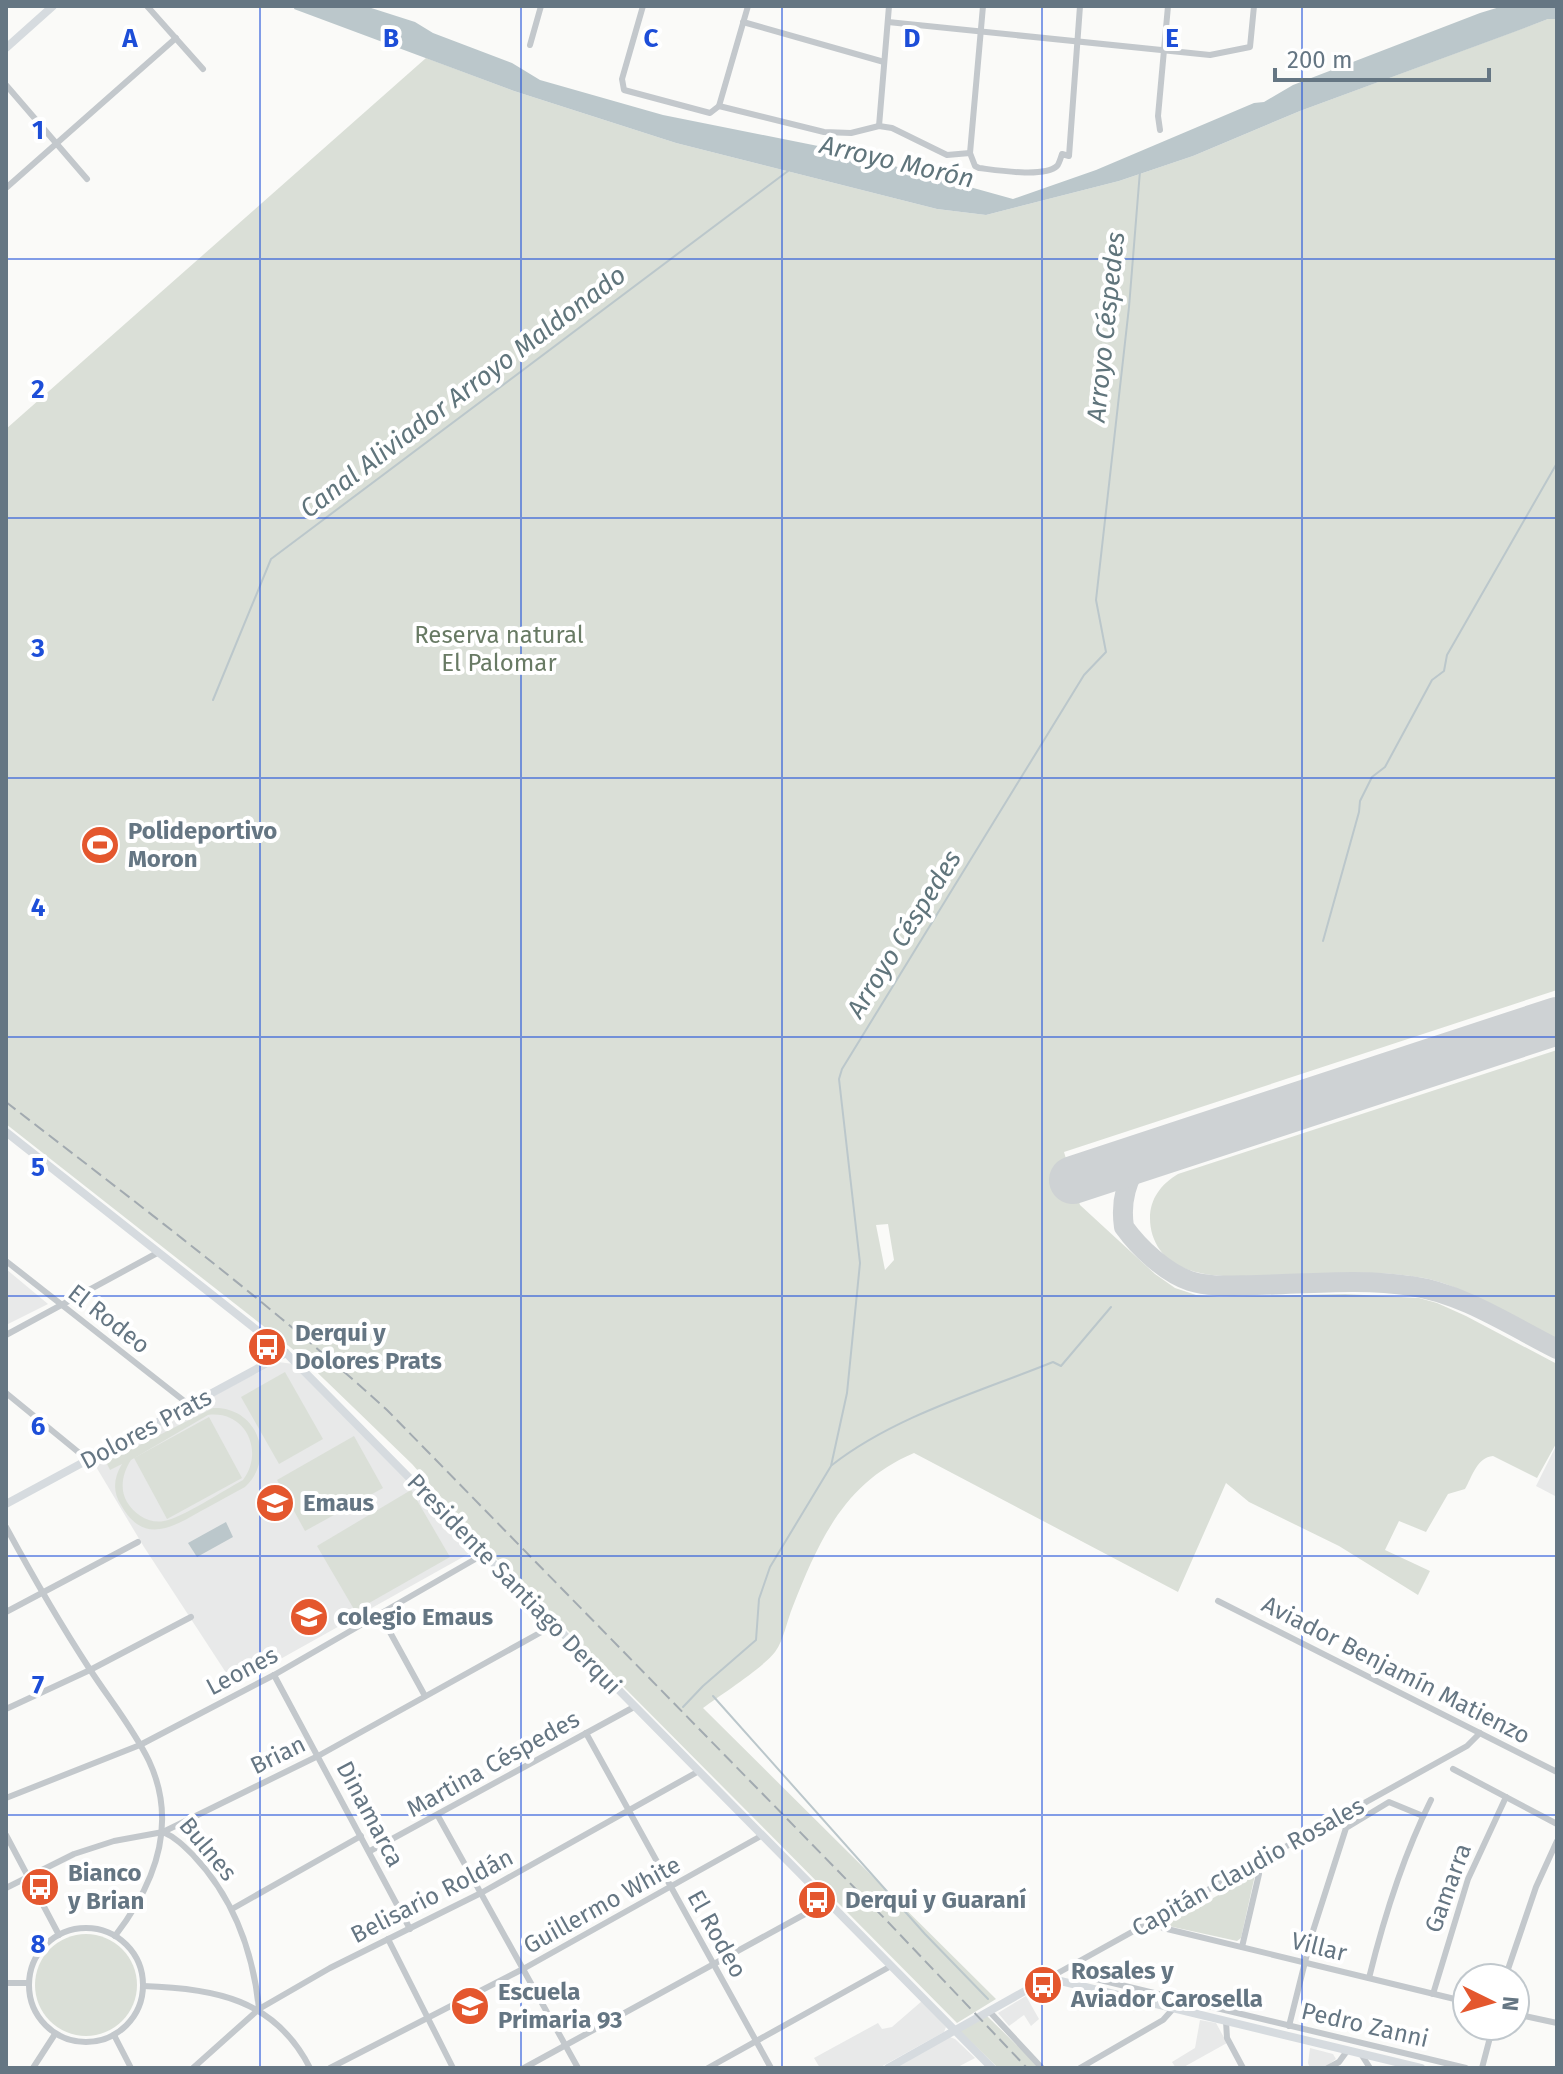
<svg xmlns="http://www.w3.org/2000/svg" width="1563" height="2074" viewBox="0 0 1563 2074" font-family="'Fira Sans',sans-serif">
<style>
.built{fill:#e8e9e9}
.green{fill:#dadfd7;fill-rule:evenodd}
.water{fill:#bbc7cb}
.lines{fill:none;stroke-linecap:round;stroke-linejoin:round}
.stream{stroke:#bbc7cb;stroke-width:2}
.taxiway{stroke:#ced2d4;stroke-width:20}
.runway{stroke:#ced2d4;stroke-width:48}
.street{stroke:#c3c8cc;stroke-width:6}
.secondary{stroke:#d6dbdf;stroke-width:8}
.rail{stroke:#a2aab0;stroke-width:2;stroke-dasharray:12 6;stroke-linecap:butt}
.grid{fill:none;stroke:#1d4ed8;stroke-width:2;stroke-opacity:0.55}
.labels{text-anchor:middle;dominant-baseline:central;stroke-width:8;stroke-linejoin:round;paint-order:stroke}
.park-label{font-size:24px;fill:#687a64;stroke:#fff}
.poi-label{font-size:24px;font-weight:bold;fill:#657683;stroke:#fff;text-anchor:start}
.street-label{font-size:24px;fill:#657683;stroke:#fff}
.water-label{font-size:26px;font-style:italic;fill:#60757c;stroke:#fff}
.grid-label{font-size:26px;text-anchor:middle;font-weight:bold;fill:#1d4ed8;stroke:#fff;stroke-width:8;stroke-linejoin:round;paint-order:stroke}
</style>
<rect width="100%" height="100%" fill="#fafaf8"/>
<g class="built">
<polygon points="6,1269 48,1304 6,1325"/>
<polygon points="278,1362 294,1364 474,1546 472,1552 234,1685 144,1547 92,1460"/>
<polygon points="1557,1444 1557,1497 1536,1486"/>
<polygon points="1026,1996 1039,2019 1031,2026 1024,2015 1009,2026 998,2013"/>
<polygon points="922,2001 946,2027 944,2032 879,2068 820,2068 814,2058 878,2023 882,2029 892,2027"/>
<polygon points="1200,2020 1216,2023 1227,2043 1182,2068 1176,2068 1172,2062 1195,2048"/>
<polygon points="950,2037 955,2039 975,2058 956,2068 894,2068"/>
<polygon points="1310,2048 1333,2054 1336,2059 1324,2068 1310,2068 1308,2063"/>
</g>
<g class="green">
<path d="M1548,19H1557V990L1064,1152L1080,1205L1155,1274L1175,1288L1196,1295L1219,1297L1345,1294L1419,1298L1437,1303L1466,1316L1557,1364V1442L1537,1478L1493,1456C1477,1457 1472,1477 1465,1489L1448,1494L1426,1532L1399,1521L1385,1550L1430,1571L1418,1595L1339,1546L1249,1502L1226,1483L1178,1592L914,1453C845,1482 819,1540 793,1606C787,1620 784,1640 775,1652C764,1667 719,1696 703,1708L996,1999L957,2023L486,1548L412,1464L295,1351L6,1124V429L426,58L514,91L676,143L937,209L986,215L1119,181L1193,156L1300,111ZM888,1224L894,1260L885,1270L876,1225Z"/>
<path d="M1557,1050V1340C1519,1321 1465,1286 1424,1278C1374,1269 1322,1274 1271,1275C1243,1276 1214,1279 1186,1269C1164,1261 1150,1242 1150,1218C1150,1199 1161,1184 1178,1174Z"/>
<polygon points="285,1372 323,1439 279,1464 241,1397"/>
<path d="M213,1408C256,1406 277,1457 245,1487C230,1495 216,1503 201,1511C170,1529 143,1544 121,1505C112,1491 114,1477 122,1464L110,1470L106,1462ZM208,1415C245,1410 265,1451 243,1480C226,1489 180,1519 164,1521C149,1524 134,1514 127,1502C119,1489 123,1472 131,1460Z"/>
<polygon points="209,1417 242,1478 167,1519 134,1458"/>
<polygon points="354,1436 383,1488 305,1531 277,1480"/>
<polygon points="411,1490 450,1557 355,1611 317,1546"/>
<polygon points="1255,1875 1241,1938 1237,1941 1164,1925"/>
<circle cx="86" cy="1985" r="51"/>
<polygon points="987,2016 1040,2068 998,2068 960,2031"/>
</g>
<g class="water">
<polygon points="295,6 365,6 415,22 433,33 512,63 540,80 663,115 833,149 1013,199 1096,170 1254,103 1264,102 1293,85 1480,13 1503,6 1557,6 1557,19 1548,19 1514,32 1300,111 1193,156 1119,181 986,215 937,209 676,143 514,91 294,9"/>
<polygon points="226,1522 233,1537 197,1557 188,1543"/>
</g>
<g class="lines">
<g class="stream">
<polyline points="213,700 271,559 788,171"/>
<polyline points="1323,941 1359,812 1360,801 1372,777 1385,767 1432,680 1444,671 1447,655 1557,463"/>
<path d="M832,1465C895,1416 979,1392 1053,1362L1061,1366L1111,1307"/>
<polyline points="713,1696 925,1934 988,1999"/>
<polyline points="683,1707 703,1686 756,1640 759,1599 770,1567 831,1466 847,1393 860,1263 839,1079 842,1069 1084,675 1106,652 1096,600 1129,307 1140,171"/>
</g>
<path class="taxiway" d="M1141,1158C1127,1180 1120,1200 1124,1227C1139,1248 1166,1273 1190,1281C1212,1288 1235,1285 1257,1285C1307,1284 1361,1278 1411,1286C1462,1293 1511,1326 1557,1349"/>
<polyline class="runway" points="1073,1180 1557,1021"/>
<g class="street">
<polyline points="147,6 203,69"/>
<polyline points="643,6 622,79 624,90 710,113 719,106 748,6"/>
<polyline points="743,22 884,62"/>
<polyline points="888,22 1210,55 1250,47 1254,6"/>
<polyline points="530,45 541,6"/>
<polyline points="6,85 87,179"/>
<path d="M719,106L824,132L851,133L879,126L892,128L947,155L970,153L975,166L979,168C996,170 1044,178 1057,166C1059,164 1061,157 1062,154L1069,156L1080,6"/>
<polyline points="879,126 889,6"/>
<polyline points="1160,130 1158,116 1168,6"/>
<polyline points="970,153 983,6"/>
<polyline points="6,188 176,38"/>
<polyline points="6,1261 183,1400 188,1406"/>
<polyline points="6,1335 159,1252"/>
<polyline points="6,1393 88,1460"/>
<path d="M6,1527C32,1575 59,1622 89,1668C109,1699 133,1728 149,1761C178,1823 155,1884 115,1936"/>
<polyline points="1218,1601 1557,1772"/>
<polyline points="6,1612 138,1542"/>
<polyline points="380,1614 425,1696"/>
<polyline points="274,1675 410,1929"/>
<polyline points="6,1709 90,1670 191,1617"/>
<polyline points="586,1733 771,2068"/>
<polyline points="1453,1769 1557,1824"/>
<polyline points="6,1798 140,1745 274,1675 484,1554"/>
<polyline points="438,1816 578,2068"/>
<path d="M163,1832C175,1837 184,1846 193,1855C233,1897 253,1951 259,2009"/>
<polyline points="6,1835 59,1935"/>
<polyline points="370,1851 634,1707"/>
<polyline points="6,1888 74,1854 114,1841 163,1832 318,1756 554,1625"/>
<polyline points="232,1909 361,1836"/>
<circle cx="86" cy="1985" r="57"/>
<polyline points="1163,1928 1467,2002"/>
<polyline points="388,1939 453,2068"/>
<polyline points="1242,1947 1259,1874"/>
<polyline points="1075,1963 1081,1973 1096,1979 1466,2068"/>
<polyline points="1049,1978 1467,1746 1480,1733"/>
<path d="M1369,1978C1384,1917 1403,1856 1431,1800"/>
<polyline points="1505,1978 1536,1887 1557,1841"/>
<polyline points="6,1983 29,1983"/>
<path d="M143,1986C214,1988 275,1999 310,2068"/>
<polyline points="1433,1994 1468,1879 1506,1797"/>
<polyline points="989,2011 1042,2068"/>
<polyline points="1515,2014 1557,2023"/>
<polyline points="1226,2021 1227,2038 1243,2068"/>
<polyline points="1289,2026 1312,1934 1346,1828 1389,1802 1423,1816"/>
<polyline points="114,2035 131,2068"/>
<polyline points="1361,2054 1370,2068"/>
<polyline points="33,2068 55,2034"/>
<polyline points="193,2068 259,2009 330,1968 481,1893 699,1771"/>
<polyline points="330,2068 523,1969 761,1836"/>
<polyline points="524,2068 827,1902"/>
<polyline points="708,2068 891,1966"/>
<polyline points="1080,2068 1163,2020 1172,2010"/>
<polyline points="1328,2068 1339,2062 1347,2051"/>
<polyline points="1482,2068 1493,2026"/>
</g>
<g class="secondary">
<polyline points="6,48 53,6"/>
<polyline points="6,1132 286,1353 992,2068"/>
<polyline points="6,1504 286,1353"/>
<polyline points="888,2068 1048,1978 1421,2068"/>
</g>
<path class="rail" d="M6,1102C135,1202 266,1300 387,1410L888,1922L1027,2068"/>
</g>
<path class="grid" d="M260,6V2068M521,6V2068M782,6V2068M1042,6V2068M1302,6V2068M6,259H1557M6,518H1557M6,778H1557M6,1037H1557M6,1296H1557M6,1556H1557M6,1815H1557"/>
<defs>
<g id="stadium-disc" transform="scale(2)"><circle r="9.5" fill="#e4572e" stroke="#fff"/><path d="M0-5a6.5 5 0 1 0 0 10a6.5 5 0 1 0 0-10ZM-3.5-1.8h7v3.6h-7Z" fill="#fff"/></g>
<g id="bus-disc" transform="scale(2)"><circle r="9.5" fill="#e4572e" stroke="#fff"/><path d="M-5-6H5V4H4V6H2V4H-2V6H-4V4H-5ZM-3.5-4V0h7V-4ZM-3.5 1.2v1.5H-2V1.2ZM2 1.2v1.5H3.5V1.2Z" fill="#fff"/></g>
<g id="school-disc" transform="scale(2)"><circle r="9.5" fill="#e4572e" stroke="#fff"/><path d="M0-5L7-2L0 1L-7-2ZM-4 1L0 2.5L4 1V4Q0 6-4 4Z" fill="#fff"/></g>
</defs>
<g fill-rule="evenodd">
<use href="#stadium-disc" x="100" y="845"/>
<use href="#bus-disc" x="267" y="1347"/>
<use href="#school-disc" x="275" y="1503"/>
<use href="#school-disc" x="309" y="1617"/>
<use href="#bus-disc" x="40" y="1887"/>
<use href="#bus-disc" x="817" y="1900"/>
<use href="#bus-disc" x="1043" y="1985"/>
<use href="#school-disc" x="470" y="2006"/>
</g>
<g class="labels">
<g class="park-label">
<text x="499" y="635">Reserva natural<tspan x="499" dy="28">El Palomar</tspan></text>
</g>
<g class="poi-label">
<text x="128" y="831">Polideportivo<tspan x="128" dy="28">Moron</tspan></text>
<text x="295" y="1333">Derqui y<tspan x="295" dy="28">Dolores Prats</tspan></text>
<text x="303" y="1503">Emaus</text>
<text x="337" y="1617">colegio Emaus</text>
<text x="68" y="1873">Bianco<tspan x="68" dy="28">y Brian</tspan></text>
<text x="845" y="1900">Derqui y Guaraní</text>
<text x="1071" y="1971">Rosales y<tspan x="1071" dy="28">Aviador Carosella</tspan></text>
<text x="498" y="1992">Escuela<tspan x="498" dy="28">Primaria 93</tspan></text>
</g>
<g class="street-label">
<text transform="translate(109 1319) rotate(38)">El Rodeo</text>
<text transform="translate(146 1429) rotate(-28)">Dolores Prats</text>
<text transform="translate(514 1584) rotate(46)">Presidente Santiago Derqui</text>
<text transform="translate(1396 1670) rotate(27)">Aviador Benjamín Matienzo</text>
<text transform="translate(242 1671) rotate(-28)">Leones</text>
<text transform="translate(278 1755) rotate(-26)">Brian</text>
<text transform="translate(493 1764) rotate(-29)">Martina Céspedes</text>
<text transform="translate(370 1814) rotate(62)">Dinamarca</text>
<text transform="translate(208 1849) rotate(50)">Bulnes</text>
<text transform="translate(1248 1867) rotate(-29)">Capitán Claudio Rosales</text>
<text transform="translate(1448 1888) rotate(-70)">Gamarra</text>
<text transform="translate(432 1896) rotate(-27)">Belisario Roldán</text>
<text transform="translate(602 1905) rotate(-29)">Guillermo White</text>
<text transform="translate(717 1934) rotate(61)">El Rodeo</text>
<text transform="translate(1319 1947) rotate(14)">Villar</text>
<text transform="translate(1365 2025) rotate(13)">Pedro Zanni</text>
</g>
<g class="water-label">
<text transform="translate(897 162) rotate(13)">Arroyo Morón</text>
<text transform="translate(1106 327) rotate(-84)">Arroyo Céspedes</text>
<text transform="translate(463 392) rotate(-37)">Canal Aliviador Arroyo Maldonado</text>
<text transform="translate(904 934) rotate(-58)">Arroyo Céspedes</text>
</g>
</g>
<g class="grid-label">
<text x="130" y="47">A</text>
<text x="391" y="47">B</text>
<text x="651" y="47">C</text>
<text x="912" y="47">D</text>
<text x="1172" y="47">E</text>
<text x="38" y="139">1</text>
<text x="38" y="398">2</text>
<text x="38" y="657">3</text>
<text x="38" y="916">4</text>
<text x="38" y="1176">5</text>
<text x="38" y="1435">6</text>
<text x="38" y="1694">7</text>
<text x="38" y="1953">8</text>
</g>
<rect width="1563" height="2074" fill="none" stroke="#657683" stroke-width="16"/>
<g transform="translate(1491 2002) rotate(95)"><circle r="38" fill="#ffffff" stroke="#c1c8cd" stroke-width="2"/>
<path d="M0-6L14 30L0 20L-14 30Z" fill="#e4572e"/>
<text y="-12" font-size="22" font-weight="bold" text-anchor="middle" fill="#657683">N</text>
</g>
<path d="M1275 68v12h214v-12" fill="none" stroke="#657683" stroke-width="4"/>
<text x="1287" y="68" font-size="24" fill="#657683" stroke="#ffffff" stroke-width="6" paint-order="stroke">200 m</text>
</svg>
